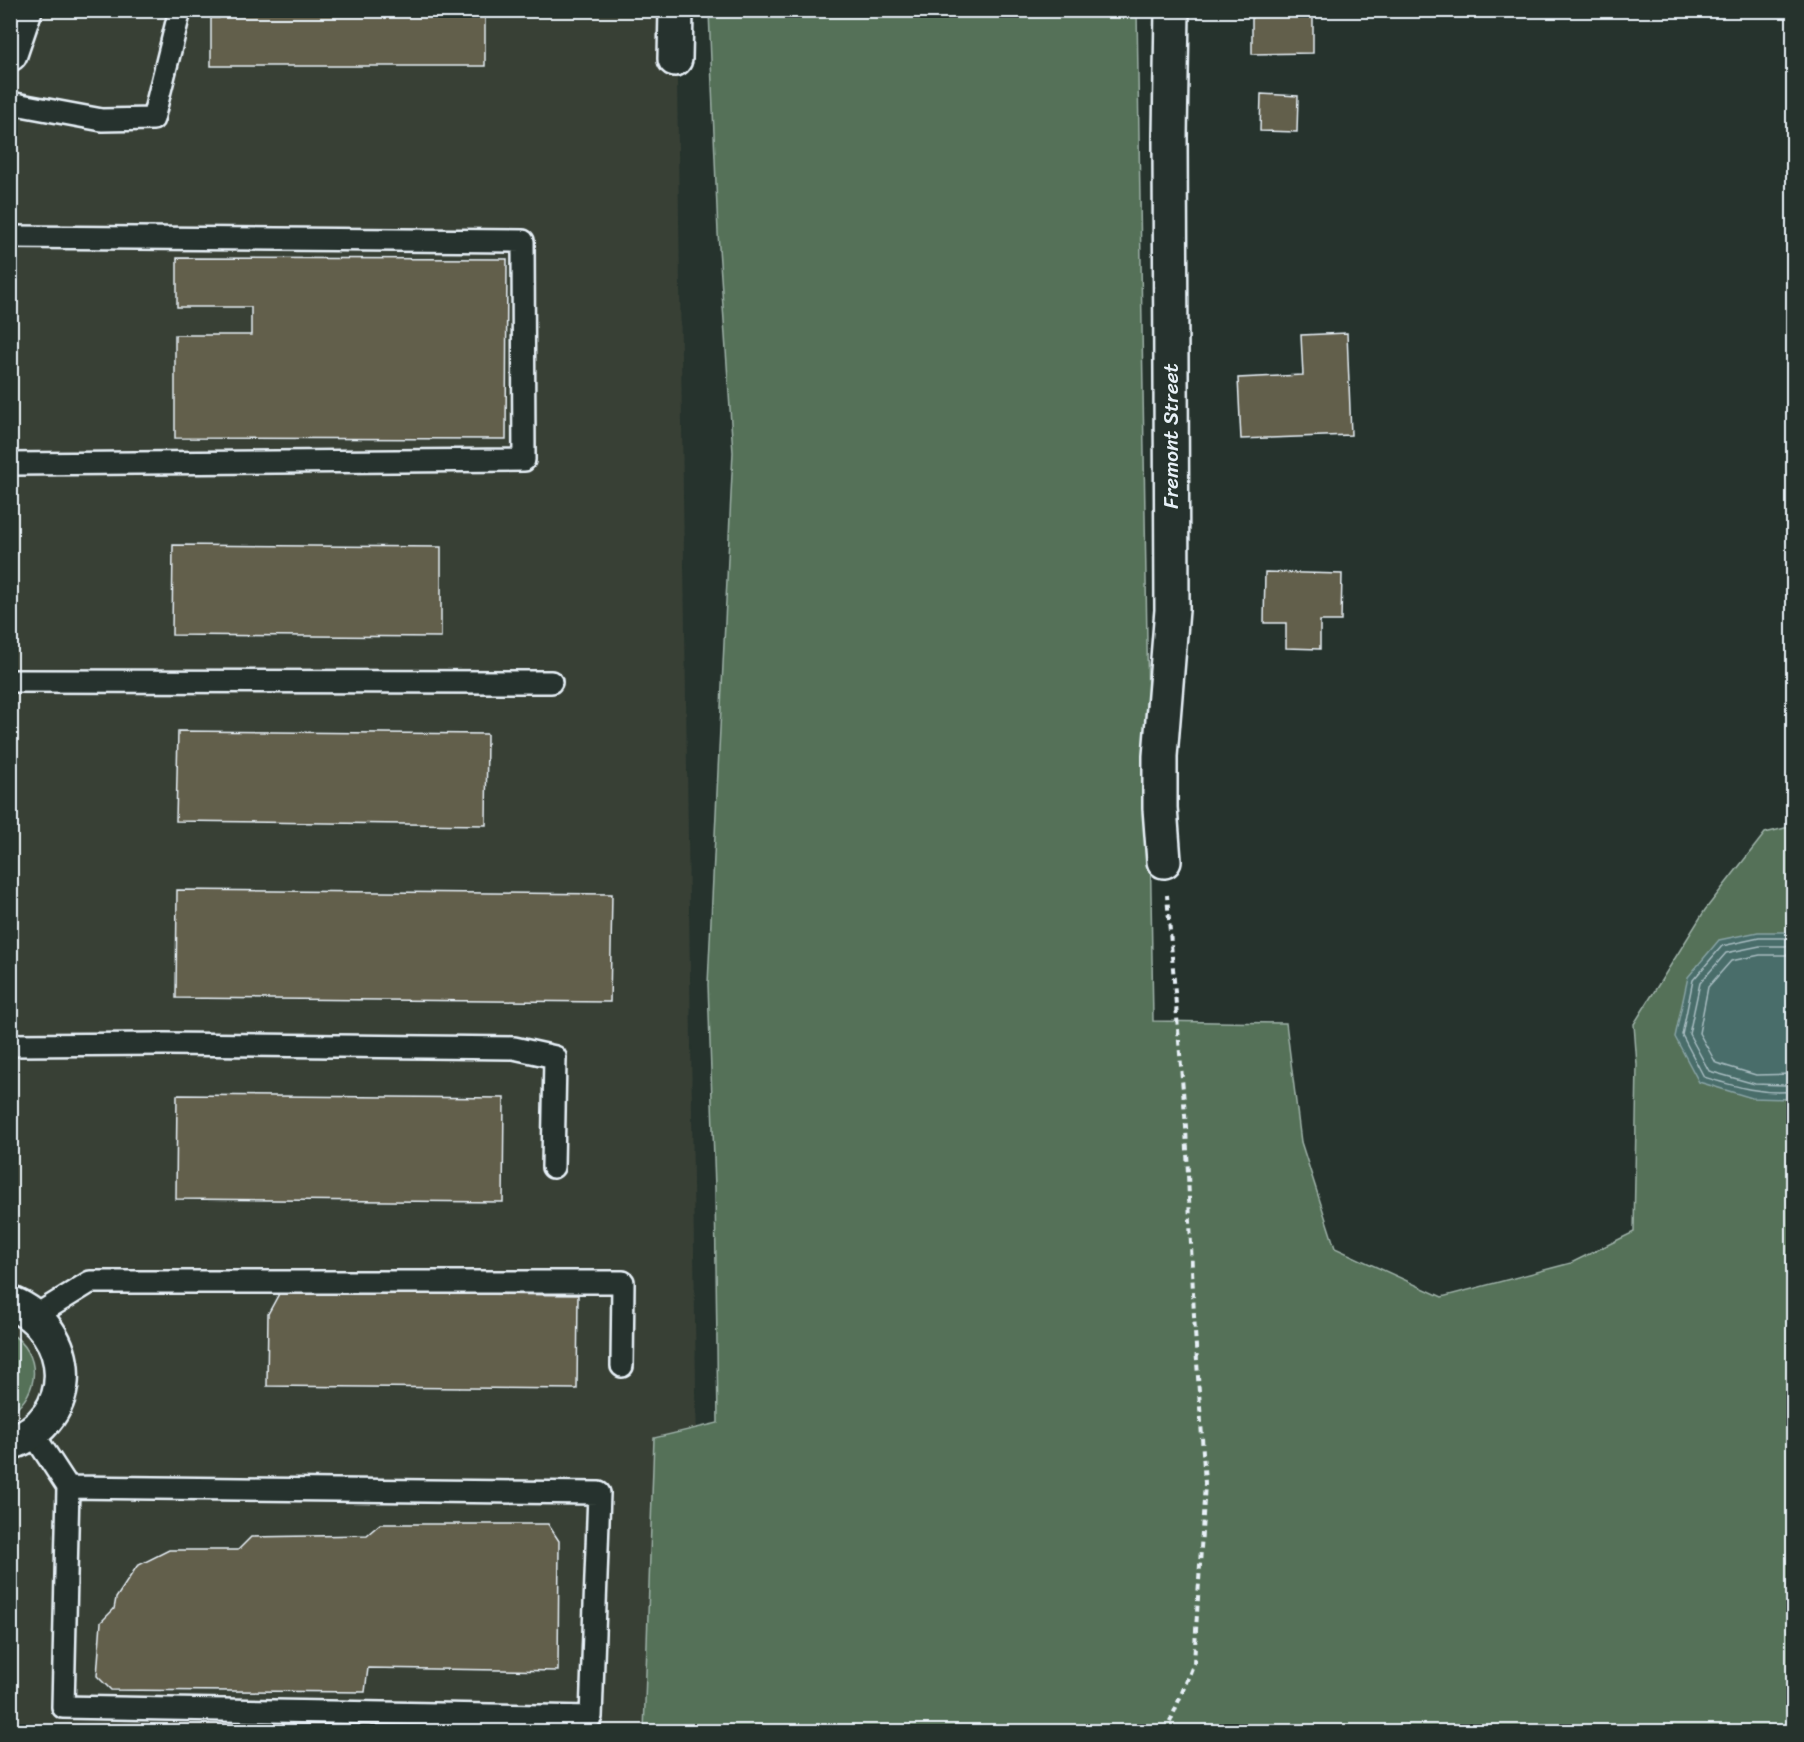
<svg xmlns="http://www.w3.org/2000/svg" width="1804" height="1742" viewBox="0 0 1804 1742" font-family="Sriracha,sans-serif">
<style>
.built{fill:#384036}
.green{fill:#547158;stroke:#9eb1a8;stroke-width:1.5}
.water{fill:#486d6b;stroke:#88a2a3;stroke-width:1.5}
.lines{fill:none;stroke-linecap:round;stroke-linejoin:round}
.shore{stroke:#a8bcc0;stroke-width:1.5}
.building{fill:#625e4b;stroke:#e8f1f8;stroke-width:1.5}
.lane-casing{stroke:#e8f1f8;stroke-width:26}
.street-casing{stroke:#e8f1f8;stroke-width:38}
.path{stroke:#e8f1f8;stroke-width:4;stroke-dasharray:6 4.5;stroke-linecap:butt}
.lane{stroke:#26332d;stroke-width:21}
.street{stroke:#26332d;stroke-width:33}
.labels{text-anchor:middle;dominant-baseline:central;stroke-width:4.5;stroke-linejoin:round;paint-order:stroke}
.street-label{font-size:21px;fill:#e8f1f8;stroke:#26332d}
</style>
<rect width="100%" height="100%" fill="#26332d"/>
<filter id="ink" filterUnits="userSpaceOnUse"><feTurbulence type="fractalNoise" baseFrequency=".0167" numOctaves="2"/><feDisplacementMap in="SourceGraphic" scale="12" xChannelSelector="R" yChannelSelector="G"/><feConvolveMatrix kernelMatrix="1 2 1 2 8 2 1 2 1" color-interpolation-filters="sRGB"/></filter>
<g filter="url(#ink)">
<polygon class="built" points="11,11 676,11 701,1731 11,1732"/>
<g class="green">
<polygon points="709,11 1137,11 1153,1021 1286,1023 1301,1142 1335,1248 1442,1297 1571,1263 1634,1232 1637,1065 1634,1024 1705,910 1765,833 1793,826 1793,1731 644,1732 654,1438 718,1423 715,1188 708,984 733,452 718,233"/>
<path d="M11,1334C42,1353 40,1393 11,1413Z"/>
</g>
<polygon class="water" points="1758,932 1793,932 1794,1096 1789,1099 1752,1098 1699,1082 1675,1037 1688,977 1719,940"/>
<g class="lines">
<g class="shore">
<path d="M1794,938H1759L1722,946L1693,980L1682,1035L1704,1077C1734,1086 1762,1095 1794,1091"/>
<polyline points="1794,946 1760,946 1726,953 1700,983 1689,1034 1709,1071 1755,1084 1784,1085 1794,1083"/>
<polyline points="1794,955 1760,955 1731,961 1708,987 1699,1033 1716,1063 1756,1075 1794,1074"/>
</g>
</g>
<g class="building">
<polygon points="219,10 485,10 485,66 211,66 211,18 219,18"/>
<polygon points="1269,10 1313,10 1313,53 1252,54 1252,12 1269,12"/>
<polygon points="1261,94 1298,96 1297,132 1260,131"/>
<polygon points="177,258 507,259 506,439 175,438 175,335 251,335 251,307 177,307"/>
<polygon points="1347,333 1351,435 1241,439 1238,378 1303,375 1301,335"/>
<polygon points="173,545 441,547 441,637 172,635"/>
<polygon points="1265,572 1342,574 1341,621 1320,621 1320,649 1286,648 1286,623 1264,623"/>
<polygon points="178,731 487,734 486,825 176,821"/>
<polygon points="177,890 612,894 610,1002 176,998"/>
<polygon points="177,1095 504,1098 503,1202 176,1199"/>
<polygon points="280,1292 578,1295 577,1389 267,1386 268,1314"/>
<polygon points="380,1524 548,1524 559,1541 558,1671 368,1668 365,1692 111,1690 97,1676 101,1622 114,1609 116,1598 137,1566 169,1550 238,1550 251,1537 367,1535"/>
</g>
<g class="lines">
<g class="lane-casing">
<g id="lane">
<polyline points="10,103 102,120 153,119 180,10"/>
<polyline points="10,237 523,241 524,460 10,464"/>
<polyline points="10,681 551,682"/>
<polyline points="10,1045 165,1044 514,1048 555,1057 553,1167"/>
<polyline points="35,1316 90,1282 623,1282 622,1366"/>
<polyline points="32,1432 68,1487 63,1707 591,1717 599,1493 68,1487"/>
</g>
</g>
<g class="street-casing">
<g id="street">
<polyline points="10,54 25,10"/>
<polyline points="675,59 676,10"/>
<polyline points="1164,861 1160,808 1160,756 1172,610 1170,137 1172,10"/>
<path d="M10,1303C77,1329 80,1420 10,1443"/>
</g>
</g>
<polyline class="path" points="1166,1732 1194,1663 1205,1483 1194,1316 1186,1127 1167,895"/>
<use href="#lane" class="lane"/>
<use href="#street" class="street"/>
</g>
</g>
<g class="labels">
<g class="street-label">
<text transform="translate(1171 436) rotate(-90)">Fremont Street</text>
</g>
</g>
<rect width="1804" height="1742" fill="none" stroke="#26332d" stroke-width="36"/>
<rect x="18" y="18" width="1768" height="1706" fill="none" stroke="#e8f1f8" stroke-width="2" filter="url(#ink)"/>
</svg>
